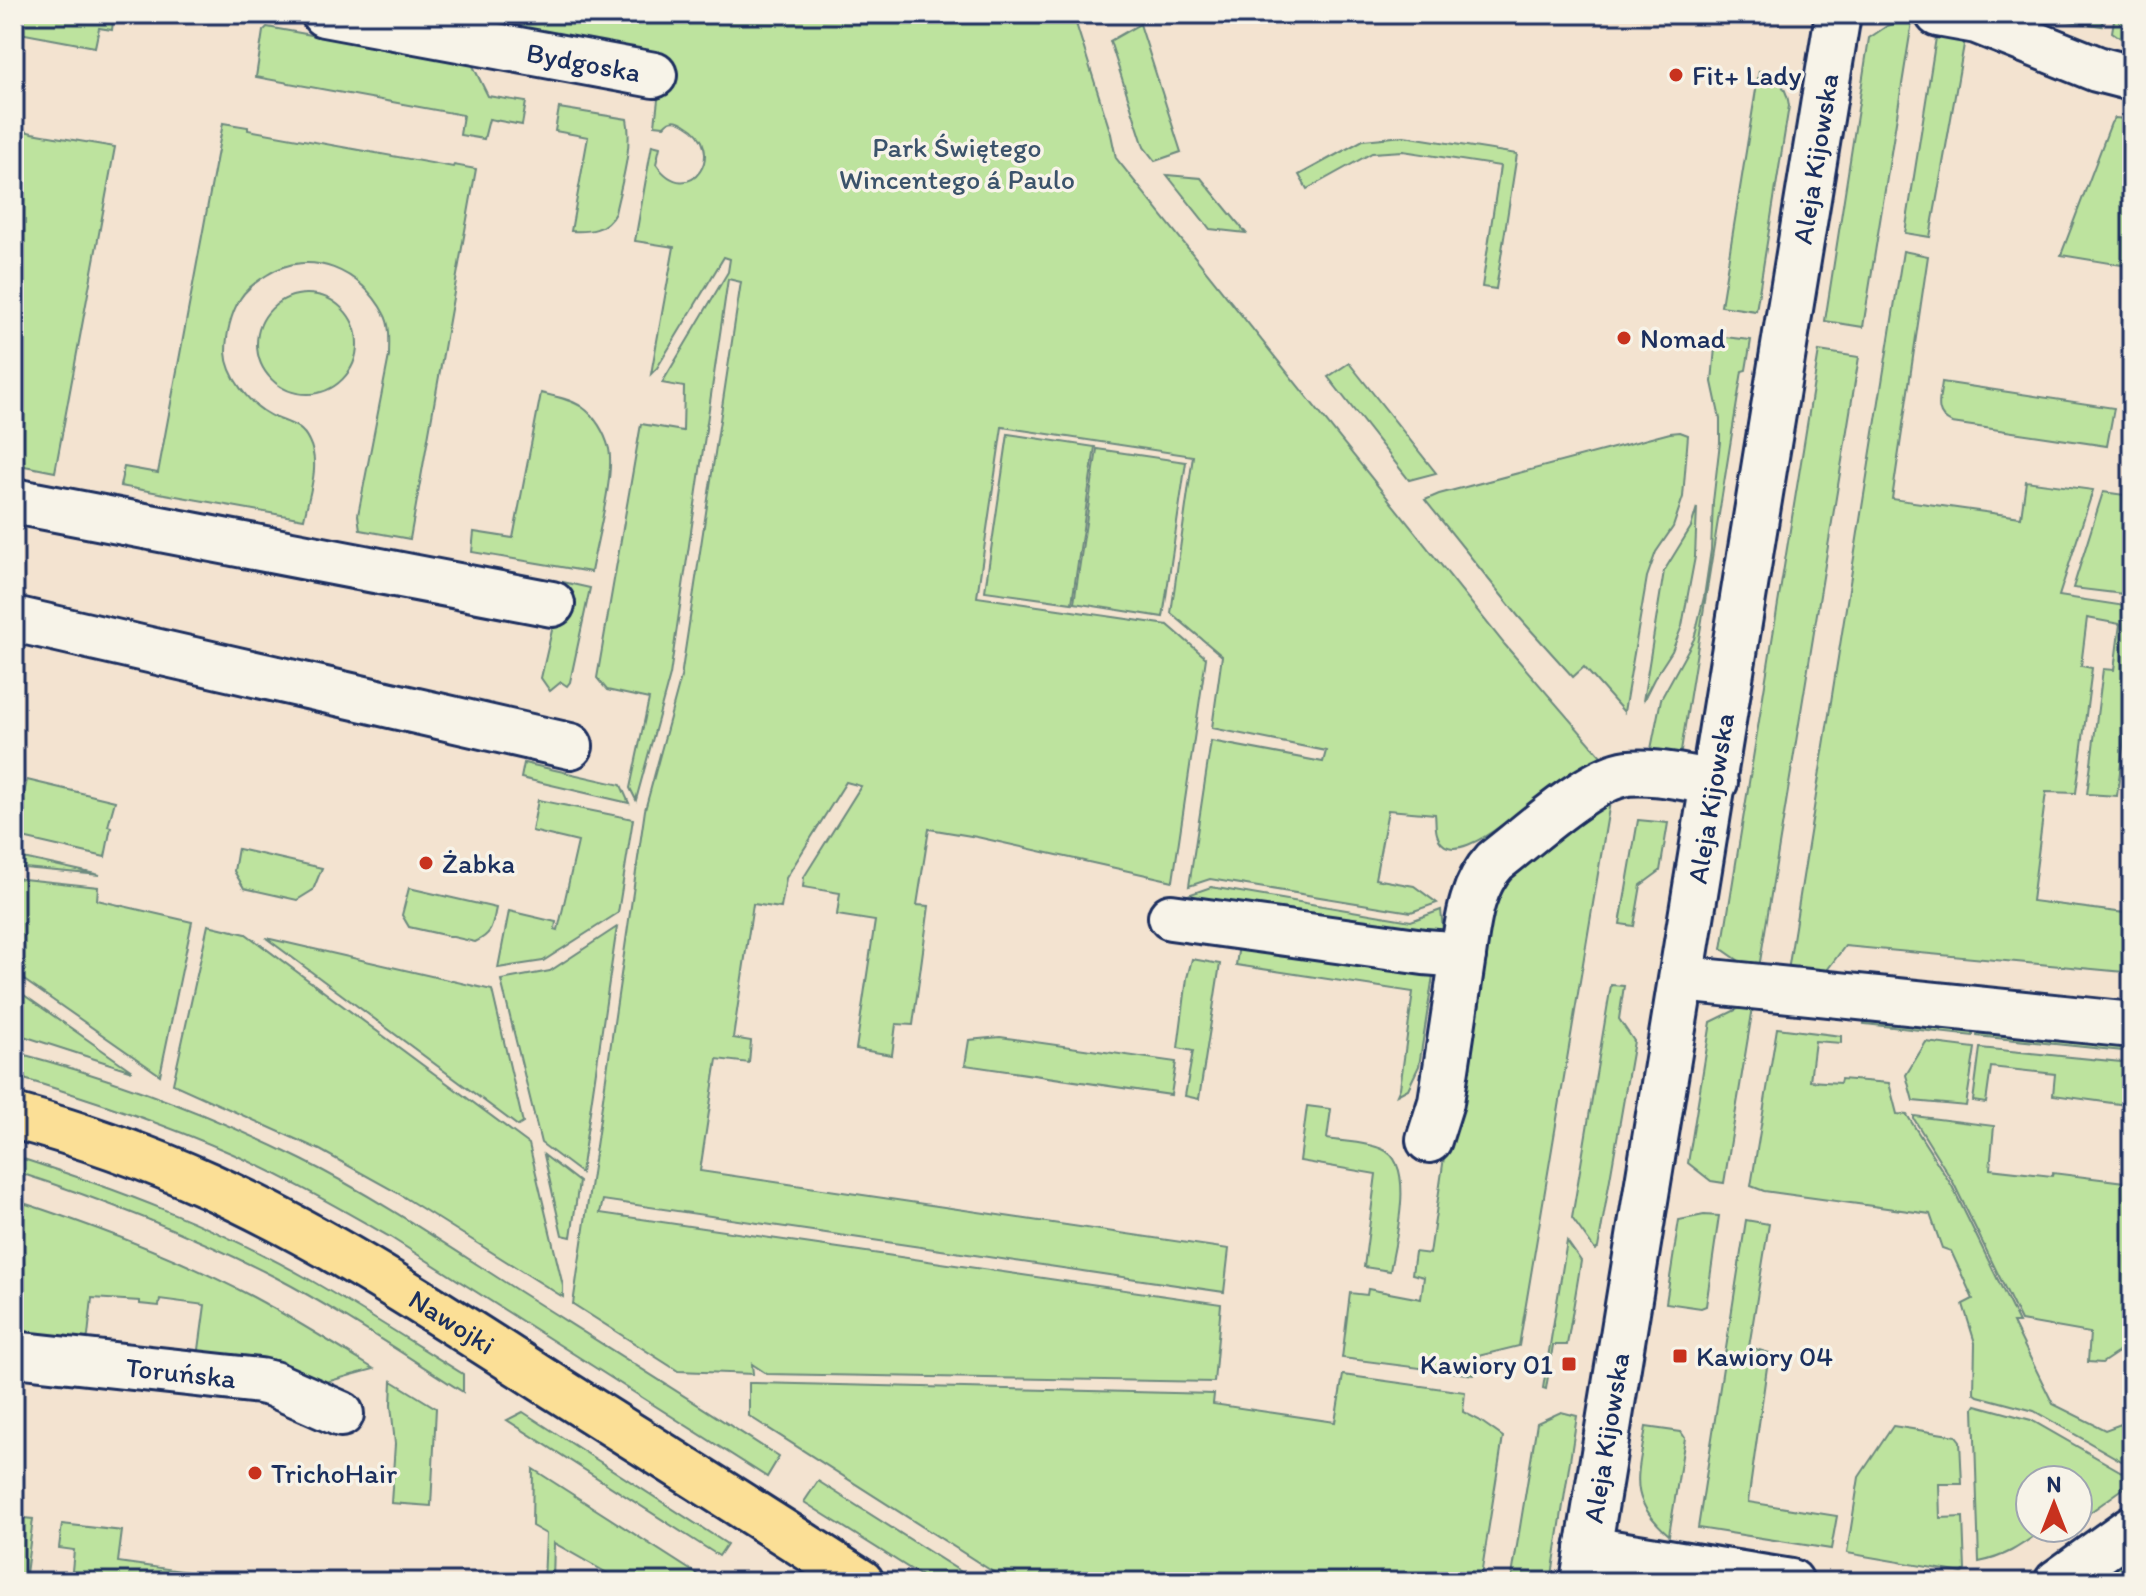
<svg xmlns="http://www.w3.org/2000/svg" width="2146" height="1596" viewBox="0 0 2146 1596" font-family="Itim,sans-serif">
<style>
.green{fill:#bde39e;stroke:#6c897e;stroke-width:2}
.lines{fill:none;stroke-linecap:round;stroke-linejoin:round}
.minor-casing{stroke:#1b2f5e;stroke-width:50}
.major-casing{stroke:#1b2f5e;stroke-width:50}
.minor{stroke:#f7f3e8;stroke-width:44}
.major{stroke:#fbdf96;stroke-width:44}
.poi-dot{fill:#c8321e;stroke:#f7f3e8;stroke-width:3}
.labels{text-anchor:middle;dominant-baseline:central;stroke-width:7;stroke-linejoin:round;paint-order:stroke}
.street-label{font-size:28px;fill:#1b2f5e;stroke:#f7f3e8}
.poi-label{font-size:28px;fill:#1b2f5e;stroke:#f7f3e8;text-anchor:start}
.park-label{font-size:28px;fill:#3b536b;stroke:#f7f3e8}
</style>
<rect width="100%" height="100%" fill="#f3e3d0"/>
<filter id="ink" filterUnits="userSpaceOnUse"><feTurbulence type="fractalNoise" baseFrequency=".0125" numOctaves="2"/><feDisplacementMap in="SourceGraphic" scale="16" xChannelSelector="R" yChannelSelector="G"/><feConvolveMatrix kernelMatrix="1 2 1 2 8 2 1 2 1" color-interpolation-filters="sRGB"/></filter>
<g filter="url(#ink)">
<g class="green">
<polygon points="14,14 114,14 112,30 99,28 95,47 14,32"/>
<path d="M429,14H1073L1111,134L1116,158L1505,645L1607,763L1509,831L1503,824C1490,834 1445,866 1437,834C1435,828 1436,820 1435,814L1388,810L1375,879L1414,886L1437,903L1411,912L1210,879L1189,886L1211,741L1323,762L1326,751L1212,728L1222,656L1171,613L1193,456L1002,427L977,597L1168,625L1206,658L1173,881L977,837L929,829L917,905L929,906L913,1025L896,1024L892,1055L856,1049L875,921L837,915L840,893L803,887L804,877L861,786L846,782L786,878L781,908L753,904L733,1038L751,1041L749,1063L717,1059L700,1171L1229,1249L1224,1292L603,1200L600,1213L1221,1304L1214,1382L767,1374L752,1364L753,1374L678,1371L573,1304L645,810L681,677L741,282L728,279L670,675L636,800L630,788L649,699L607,690L597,678L641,424L683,431L684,387L662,383L728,272L730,259L724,257L657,368L651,374L674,247L635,241L652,145L660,147L656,164C690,212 729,149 686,125C677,119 671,118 664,126L655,125L663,57Z"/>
<polygon points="2021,14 2103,14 2102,26"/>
<polygon points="2115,14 2128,14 2128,19 2132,20 2132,46 2112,32"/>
<polygon points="1904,21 1912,22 1863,327 1825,321 1869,38 1887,26"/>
<polygon points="1140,24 1181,152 1155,161 1144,147 1110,41"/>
<polygon points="1938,25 1965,39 1930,237 1905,233"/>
<polygon points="267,27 472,64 488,96 526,102 522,125 489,119 484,139 460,135 463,115 256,77 263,31"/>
<path d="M1759,71C1778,75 1787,88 1789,106L1756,311L1721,306Z"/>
<path d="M559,108L627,119C633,149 621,184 615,213C606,231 589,232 571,231L588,137L555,131Z"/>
<polygon points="2115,118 2125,119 2128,266 2061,255 2111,123"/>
<path d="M223,123L248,127V130L453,167L454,165L476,169L410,539L360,530L358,515L389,356C389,343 391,326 384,314C362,271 310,247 267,275C257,281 246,289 240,299C231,313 226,335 226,352C227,376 249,404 270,415C285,423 301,423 309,441C321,465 309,494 304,519L120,486L124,467L158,473Z"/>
<polygon points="14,128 32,133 115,147 55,472 14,464"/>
<polygon points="1404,136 1517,154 1496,289 1482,287 1500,166 1403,151 1372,153 1307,189 1299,175 1363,140"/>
<polygon points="1167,175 1201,178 1246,233 1210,229"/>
<polygon points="1903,251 1928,256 1892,499 2021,517 2026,481 2093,490 2059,596 2132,607 2132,673 2117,796 2087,794 2103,669 2114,670 2120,624 2087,618 2081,666 2092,668 2076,793 2046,792 2032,901 2132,914 2132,979 2124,972 1845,946 1819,981 1787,977"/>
<circle cx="307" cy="344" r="50"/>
<polygon points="1716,336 1751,340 1746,370 1742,371 1680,757 1650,754 1661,699 1694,639 1704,597 1711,550 1713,502 1720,442 1720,419 1712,382"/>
<polygon points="1819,351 1859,357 1758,974 1722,949"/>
<polygon points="1349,363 1436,473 1409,480 1328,377"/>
<path d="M1942,382L2114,408L2107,446L1952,423C1933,415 1940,399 1942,382Z"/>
<path d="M541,393C554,396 570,399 582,407C595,416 605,433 609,449C615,474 596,544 591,572L472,552L474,532L513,538Z"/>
<polygon points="1680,432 1688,435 1683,497 1673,527 1656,552 1647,577 1624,712 1584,667 1573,677 1518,616 1425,500 1439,494 1670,433"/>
<polygon points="1008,434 1095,447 1072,603 985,591"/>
<polygon points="1097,449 1186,462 1163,617 1074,603"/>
<polygon points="2103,492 2132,496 2132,595 2073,588"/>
<polygon points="1697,507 1695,557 1682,626 1672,651 1654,679 1643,701 1664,571 1691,527"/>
<polygon points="563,582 590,588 570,682 567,686 561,682 550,691 541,678"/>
<polygon points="524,763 621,785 629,803 521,778"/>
<polygon points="27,780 115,801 108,826 111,827 105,857 14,836"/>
<polygon points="1611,796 1519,1346 1478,1356 1474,1375 1342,1358 1350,1293 1367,1295 1368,1289 1421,1299 1424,1277 1412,1274 1415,1252 1430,1254 1477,929 1500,879"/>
<polygon points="538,800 633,819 618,913 543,961 498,968 509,911 556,922 555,929 558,930 578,842 532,831"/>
<polygon points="1638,820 1668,823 1660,871 1641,885 1634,926 1620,924"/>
<polygon points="238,848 238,849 322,868 313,890 297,900 244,888 234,871"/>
<polygon points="14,856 100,875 14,867"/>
<polygon points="14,878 98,887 97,900 192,922 160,1075 14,973"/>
<polygon points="1211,887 1411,921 1441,910 1443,930 1439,935 1187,908 1188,895"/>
<path d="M409,888L496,908C492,926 493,934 475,942L409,927L402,915Z"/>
<polygon points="208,925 246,934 529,1144 563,1286 563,1297 396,1192 320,1150 173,1084"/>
<polygon points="617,927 581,1173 541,1143 501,980 550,971"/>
<polygon points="266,938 492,990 523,1123 518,1126"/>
<polygon points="1239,945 1434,969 1419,1066 1408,1089 1397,1095 1400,1088 1413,992 1236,965"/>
<polygon points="1192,959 1220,964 1199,1099 1185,1096 1193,1051 1178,1048 1187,978"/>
<polygon points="1611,985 1624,986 1619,1019 1634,1041 1598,1248 1595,1250 1572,1218"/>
<polygon points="14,988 132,1071 14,1033"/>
<polygon points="1754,1001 1724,1183 1711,1181 1688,1163 1711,1022"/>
<polygon points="1867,1011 1974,1022 1973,1036 1864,1024"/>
<polygon points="1978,1023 2132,1038 2132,1052 1977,1036"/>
<polygon points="1777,1028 1841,1036 1841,1043 1815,1041 1810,1081 1840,1083 1841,1079 1889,1083 1897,1114 1907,1115 1952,1186 2019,1323 2013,1323 2053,1404 2105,1430 2132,1420 2132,1467 2034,1411 1978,1396 1974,1393 1975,1343 1963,1304 1973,1299 1951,1251 1942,1248 1930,1214 1764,1191 1751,1186"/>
<polygon points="1000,1037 1176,1062 1171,1095 965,1065 969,1040"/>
<polygon points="1926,1042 1975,1048 1966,1106 1913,1101 1906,1075"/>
<polygon points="1980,1048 2131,1063 2127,1105 2053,1095 2055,1074 1991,1067 1986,1103 1973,1101"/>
<path d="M14,1052C113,1078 210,1114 302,1160C374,1196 442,1242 509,1285C599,1342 690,1399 779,1457L767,1477L390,1237C339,1208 287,1178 233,1154C162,1123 89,1098 14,1076Z"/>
<path d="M1307,1106L1331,1109L1327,1139C1344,1142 1366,1142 1382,1149C1417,1163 1395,1241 1390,1271L1364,1267L1376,1174L1300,1161Z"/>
<polygon points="1914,1116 1994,1126 1990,1169 2052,1176 2053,1173 2132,1183 2132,1343 2102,1363 2088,1362 2090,1333 2021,1321 1953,1182 1914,1119"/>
<polygon points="544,1155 579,1182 571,1237 562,1235"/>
<path d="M14,1156C117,1189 218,1227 312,1281C364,1311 413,1343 463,1374V1392C401,1353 340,1311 275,1277C191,1234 104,1200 14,1171Z"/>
<path d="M14,1200C95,1226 177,1257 253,1297C294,1319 334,1344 374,1369L308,1387L198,1357L205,1305L160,1299L159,1306L140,1304V1301L92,1298L88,1336L84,1343L14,1335Z"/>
<polygon points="1704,1215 1719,1216 1706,1306 1701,1308 1666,1303 1679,1220"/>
<polygon points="1746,1220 1769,1224 1749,1347 1769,1353 1748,1502 1837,1516 1831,1549 1698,1528"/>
<polygon points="1567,1241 1581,1261 1567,1345 1553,1345 1546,1389 1543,1388"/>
<polygon points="1343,1375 1465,1392 1463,1412 1479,1420 1503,1437 1480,1582 1009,1582 749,1416 749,1383 755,1383 1214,1394 1213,1404 1335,1422"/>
<polygon points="392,1381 436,1408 431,1506 391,1503 395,1444 391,1405"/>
<path d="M1976,1405L2031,1420L2132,1478L2131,1483L2078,1521V1480H2030V1528H2068L2048,1542L2040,1532C2019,1547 2005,1557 1979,1562L1974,1408Z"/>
<polygon points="523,1412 727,1544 719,1556 507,1420"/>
<polygon points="1561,1412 1577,1416 1551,1582 1511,1582 1537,1423"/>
<polygon points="1893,1426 1956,1436 1960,1441 1962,1484 1939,1484 1940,1518 1963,1517 1965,1570 1962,1573 1847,1553 1859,1477"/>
<path d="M1646,1427L1681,1432L1685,1438L1669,1535C1626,1498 1638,1477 1646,1427Z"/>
<polygon points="533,1469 709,1582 623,1582 554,1543 553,1582 544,1582 546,1534 532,1526"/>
<polygon points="818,1481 977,1582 931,1582 804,1502"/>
<polygon points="14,1517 33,1519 25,1582 14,1582"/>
<polygon points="62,1524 122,1531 118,1562 203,1574 202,1582 65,1582 65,1580 71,1581 74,1550 59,1548"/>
<polygon points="2132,1553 2132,1582 2092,1582"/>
</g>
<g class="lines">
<g class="minor-casing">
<g id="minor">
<path id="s1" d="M324,14L654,75"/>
<polyline points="1938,14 1977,21 2097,69 2132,78"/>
<polyline points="14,501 552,604"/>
<polyline points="14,619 570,746"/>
<path d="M1171,917L1424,952L1463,955C1468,921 1471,887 1495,861C1527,837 1589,778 1628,773C1656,770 1687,779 1715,782"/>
<polyline points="1682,979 2132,1025"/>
<polyline points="1429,1140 1441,1102 1463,955"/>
<path id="s2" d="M14,1354L260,1381L273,1384L341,1414"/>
<polyline points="1588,1549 1791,1582"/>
<path id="s3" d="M1583,1582C1665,1059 1756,537 1838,14"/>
<polyline points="2057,1582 2132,1528"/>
</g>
</g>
<g class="major-casing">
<g id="major">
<path id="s4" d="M14,1116C80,1134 146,1157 208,1185C332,1241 445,1317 559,1390C660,1454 761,1517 861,1582"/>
</g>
</g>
<use href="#minor" class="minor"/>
<use href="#major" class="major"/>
</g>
</g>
<g class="poi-dot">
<circle cx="1676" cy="75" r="8"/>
<circle cx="1624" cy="338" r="8"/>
<circle cx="426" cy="863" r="8"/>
<rect x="1672" y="1348" width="16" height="16" rx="4"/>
<rect x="1561" y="1356" width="16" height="16" rx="4"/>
<circle cx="255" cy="1473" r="8"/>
</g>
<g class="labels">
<g class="street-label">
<text stroke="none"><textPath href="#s1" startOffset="264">Bydgoska</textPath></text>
<text stroke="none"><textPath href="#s3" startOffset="1442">Aleja Kijowska</textPath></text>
<text stroke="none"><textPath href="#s3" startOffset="794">Aleja Kijowska</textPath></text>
<text stroke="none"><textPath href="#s4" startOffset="486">Nawojki</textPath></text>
<text stroke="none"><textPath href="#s2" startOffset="168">Toruńska</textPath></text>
<text stroke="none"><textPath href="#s3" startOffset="146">Aleja Kijowska</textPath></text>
</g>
<g class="poi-label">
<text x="1692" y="75">Fit+ Lady</text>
<text x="1640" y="338">Nomad</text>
<text x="442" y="863">Żabka</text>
<text x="1696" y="1356">Kawiory 04</text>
<text x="1553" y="1364" text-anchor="end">Kawiory 01</text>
<text x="271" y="1473">TrichoHair</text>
</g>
<g class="park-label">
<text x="957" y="147">Park Świętego<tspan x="957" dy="32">Wincentego á Paulo</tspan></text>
</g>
</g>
<rect width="2146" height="1596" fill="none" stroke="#f7f3e8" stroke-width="48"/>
<rect x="24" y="24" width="2098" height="1548" fill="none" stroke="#1b2f5e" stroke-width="3" filter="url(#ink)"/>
<g transform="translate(2054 1504)"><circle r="38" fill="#f7f3e8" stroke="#9fa5b1" stroke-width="2"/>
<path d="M0-6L14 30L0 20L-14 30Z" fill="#c8321e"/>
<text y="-12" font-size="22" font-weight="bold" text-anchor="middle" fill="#1b2f5e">N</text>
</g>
</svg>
